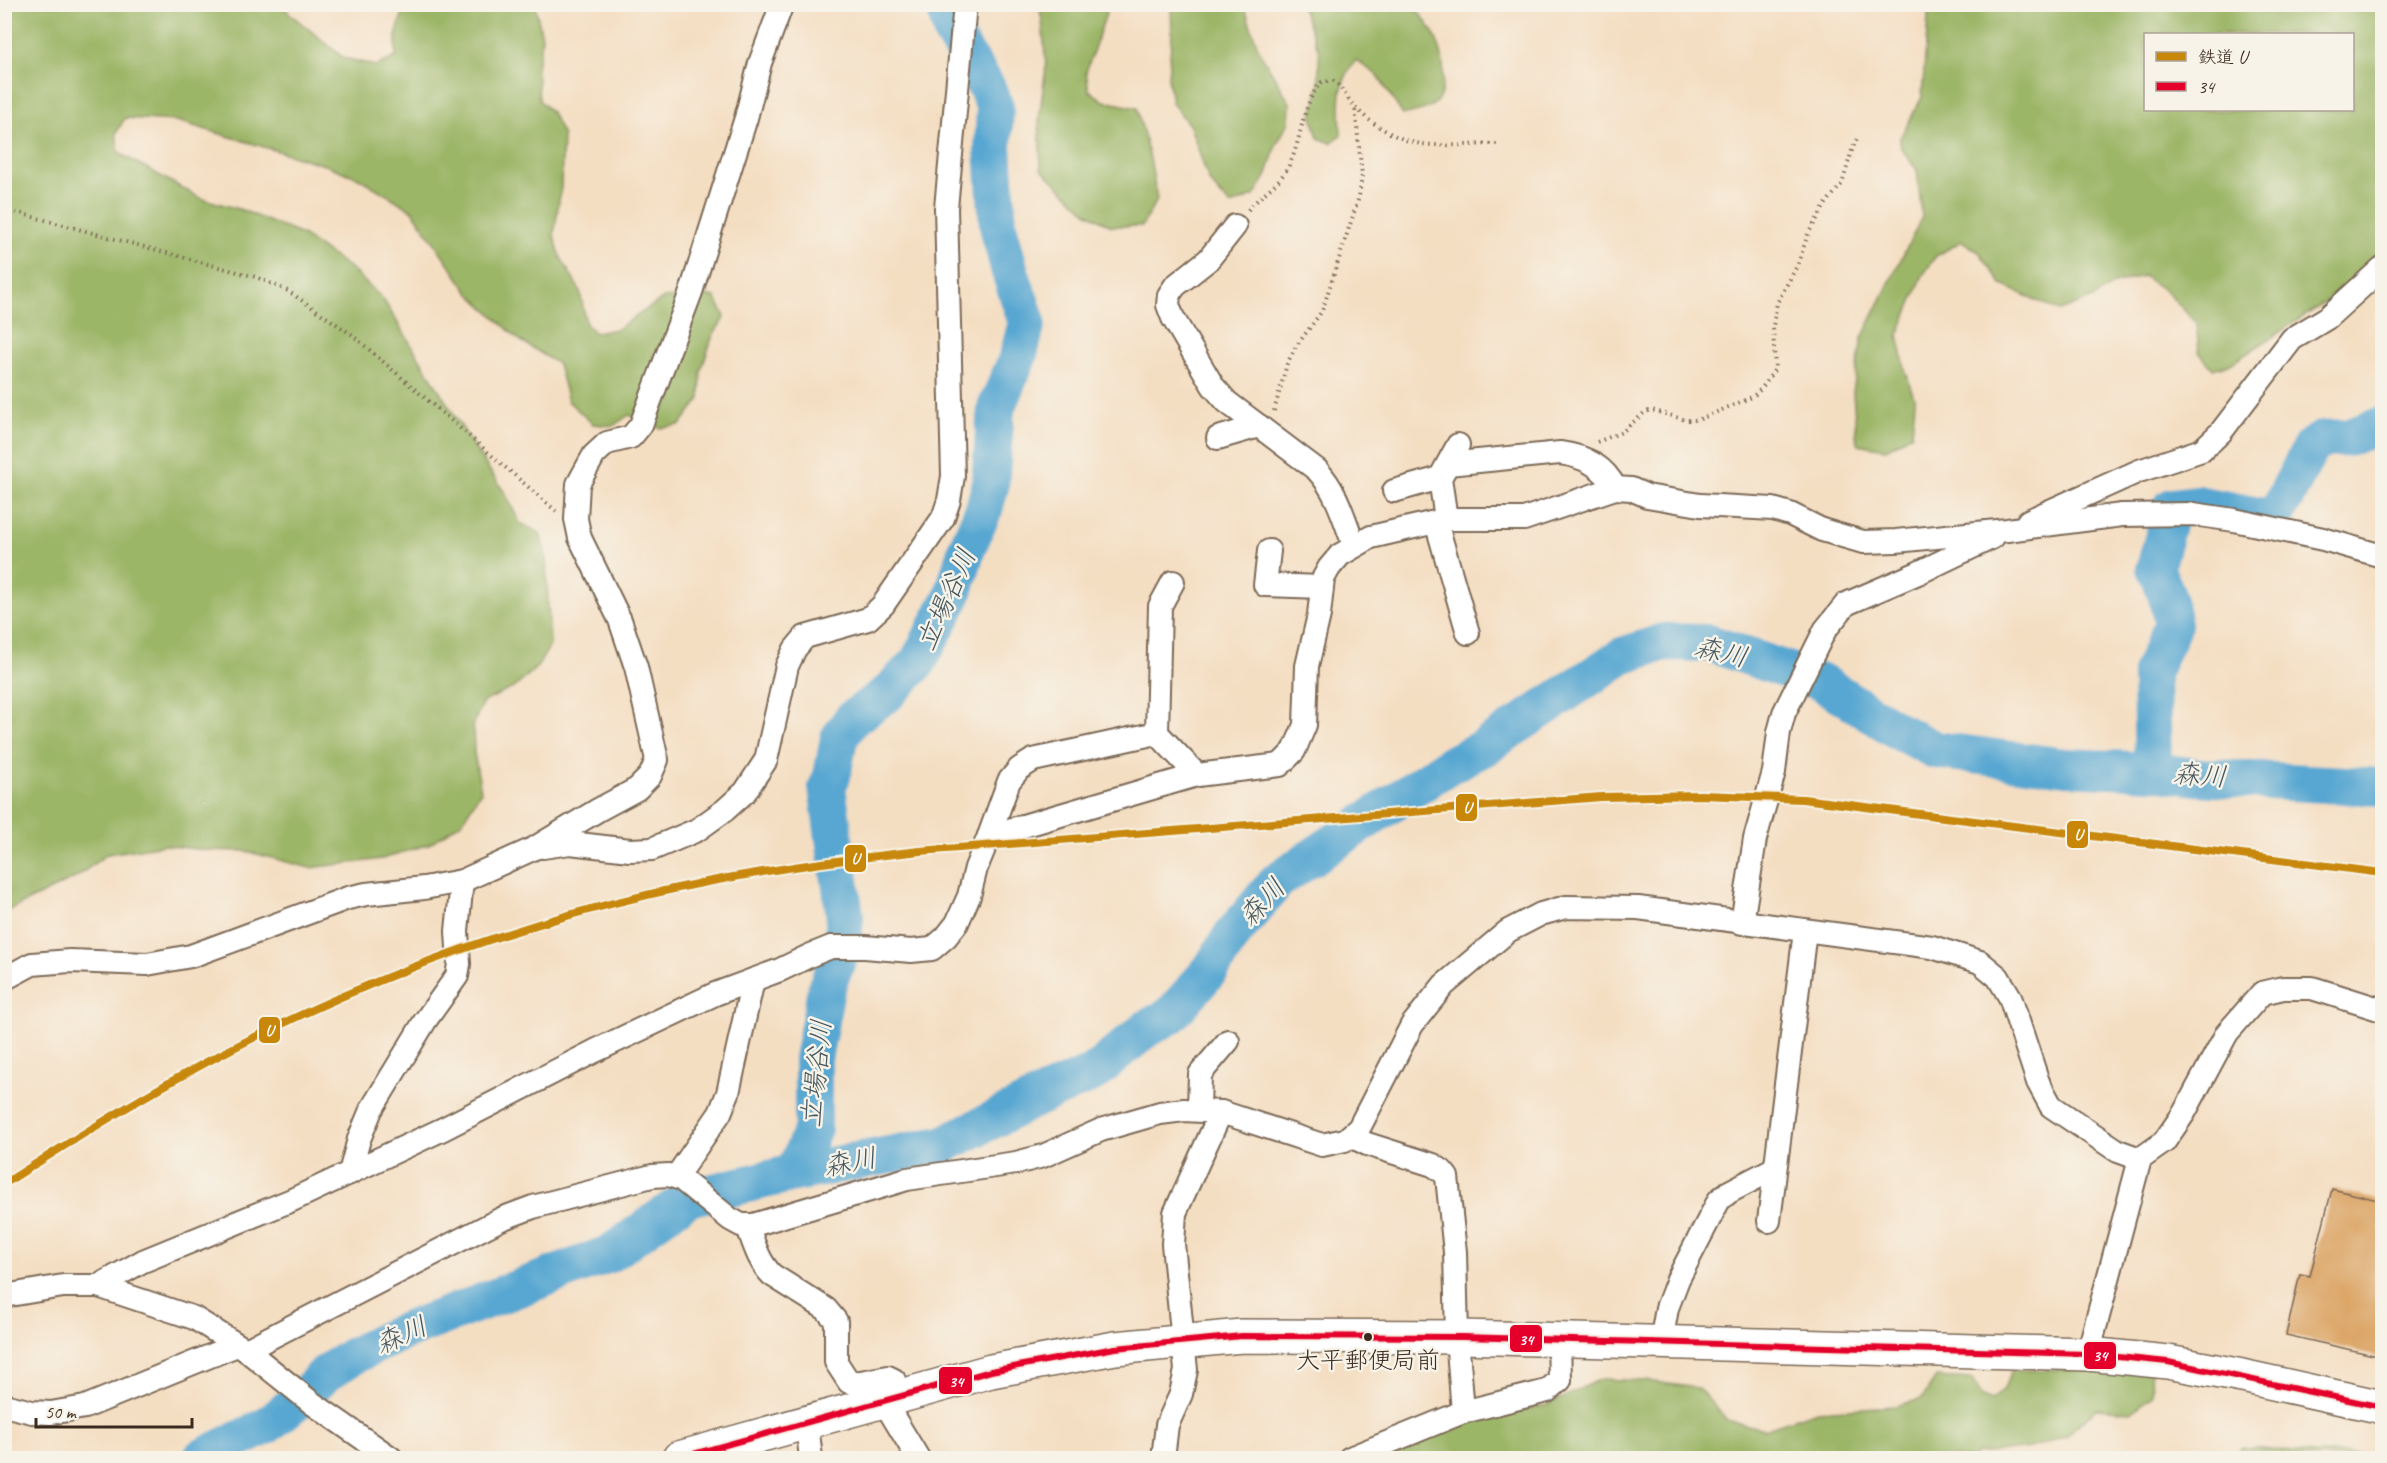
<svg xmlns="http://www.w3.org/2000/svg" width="2387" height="1463" viewBox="0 0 2387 1463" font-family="Caveat,'Klee One',sans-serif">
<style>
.forest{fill:#9cb667;stroke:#6c7042;stroke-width:1.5;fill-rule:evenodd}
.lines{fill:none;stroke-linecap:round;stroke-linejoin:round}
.river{stroke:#58a7d2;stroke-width:38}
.building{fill:#dca668}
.minor-casing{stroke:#7c6957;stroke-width:26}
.highway-casing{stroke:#7c6957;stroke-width:36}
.path{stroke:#7c6957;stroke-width:4;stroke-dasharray:1.5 4.5;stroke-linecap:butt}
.minor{stroke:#fff;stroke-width:22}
.highway{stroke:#fff;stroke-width:33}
.bus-1-casing{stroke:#f7f3e8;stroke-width:10}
.bus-1{stroke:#e4002b;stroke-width:6}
.rail-1-casing{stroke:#f7f3e8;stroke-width:12}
.rail-1{stroke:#c88708;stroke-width:8}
.bus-dot{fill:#3b2a1e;stroke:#f7f3e8;stroke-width:2}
.labels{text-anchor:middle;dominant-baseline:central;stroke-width:5;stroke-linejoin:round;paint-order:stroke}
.bus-label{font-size:24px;fill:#3b2a1e;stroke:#f7f3e8}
.water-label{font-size:27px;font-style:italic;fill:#45565d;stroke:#f7f3e8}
.line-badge{stroke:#f7f3e8;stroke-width:2}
.badge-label{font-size:16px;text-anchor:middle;font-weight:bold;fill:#fff}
</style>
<rect width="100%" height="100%" fill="#f7f3e8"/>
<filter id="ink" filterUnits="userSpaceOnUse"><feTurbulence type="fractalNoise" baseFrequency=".0167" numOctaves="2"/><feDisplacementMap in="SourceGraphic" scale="12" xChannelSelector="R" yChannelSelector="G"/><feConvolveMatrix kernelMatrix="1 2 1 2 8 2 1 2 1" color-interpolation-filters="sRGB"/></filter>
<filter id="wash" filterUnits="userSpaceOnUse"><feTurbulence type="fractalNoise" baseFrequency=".008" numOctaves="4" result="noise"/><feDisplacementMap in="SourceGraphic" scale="24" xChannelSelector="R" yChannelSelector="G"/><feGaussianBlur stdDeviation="1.35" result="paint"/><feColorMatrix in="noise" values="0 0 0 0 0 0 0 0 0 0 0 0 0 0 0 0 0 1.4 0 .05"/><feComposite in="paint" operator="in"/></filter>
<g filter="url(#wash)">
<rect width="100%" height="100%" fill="#f4dec2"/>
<g class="forest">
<polygon points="5,5 283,5 289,13 344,58 376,66 396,57 396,36 405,5 535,5 542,37 537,68 539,100 552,113 563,136 561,187 554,235 560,256 580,291 586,324 595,333 617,329 664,298 704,295 715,297 725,317 713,335 701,371 700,399 680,425 660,428 629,415 613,426 593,424 568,401 558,364 518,339 468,292 412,210 359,178 328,166 177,121 125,118 116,133 119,153 200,198 242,210 302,235 349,267 383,299 477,452 505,493 520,523 540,533 546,557 550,645 538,666 515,687 483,702 473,724 474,753 481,791 462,822 429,844 382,859 310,868 245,851 204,850 164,845 107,854 75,878 5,912"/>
<polygon points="1039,5 1109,5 1086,72 1089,90 1104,101 1137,108 1151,163 1157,200 1142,226 1111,226 1086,212 1041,169 1039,119 1046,67 1042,20"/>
<polygon points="1171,5 1244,5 1259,51 1290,103 1289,122 1276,145 1266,177 1254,196 1230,205 1209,181 1190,126 1172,103 1168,77 1172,34"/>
<path d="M1301,5H1412C1432,26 1446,49 1443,79C1442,90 1442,97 1434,104C1427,111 1412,112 1403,115L1377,75L1356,60C1336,85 1340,104 1341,135L1331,143L1318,138L1312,117L1319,85V51Z"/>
<path d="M1929,5H2382V248L2340,293L2232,363L2213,369L2199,352L2196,323L2167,292L2143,276L2114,284L2093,298L2060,311L2002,285L1980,253L1962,241L1936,256L1923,275L1898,335L1905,369L1915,401L1912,434L1886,449L1857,444L1853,392L1862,338L1922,217L1917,170L1901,148L1900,138L1922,97ZM2146,34H2352V110H2146Z"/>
<polygon points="2094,1368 2151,1371 2152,1396 2130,1412 2097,1409 2066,1436 2030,1448 1978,1454 1973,1458 1373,1458 1477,1420 1547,1405 1601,1379 1646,1381 1698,1388 1727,1420 1764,1429 1817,1411 1895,1406 1922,1399 1936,1377 1973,1379 1981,1395 1992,1400 2004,1389 2011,1371"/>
<polygon points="2382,1446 2382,1458 2230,1458 2242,1447 2315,1454 2368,1454"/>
</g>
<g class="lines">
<g class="river">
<polyline points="2153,771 2151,673 2173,624 2166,593 2155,568 2172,507 2196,504 2274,519 2311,447 2324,439 2347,438 2382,425"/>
<polyline points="794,1173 813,1128 813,1059 826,989 842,947 845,917 827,787 832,776 839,738 852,719 888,693 918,662 953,595 967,548 984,509 990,487 996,408 1018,357 1027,322 1010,272 998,226 993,148 995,107 987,88 952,33 944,4"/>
<polyline points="201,1458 266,1426 305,1395 325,1374 353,1356 400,1333 609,1254 688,1198 794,1173 942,1145 1043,1095 1095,1072 1146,1029 1170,1016 1211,969 1232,935 1278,880 1448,766 1485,747 1622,656 1664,642 1709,643 1821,682 1900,732 1935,750 2066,767 2153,771 2196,777 2382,787"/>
</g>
</g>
<g id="blocks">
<polygon class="building" points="2332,1189 2382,1201 2382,1357 2286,1335 2300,1274 2310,1276"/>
</g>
</g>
<g filter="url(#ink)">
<use href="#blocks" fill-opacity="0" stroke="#7c6957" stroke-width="1.5"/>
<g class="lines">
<g class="minor-casing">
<g id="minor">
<path d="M1235,226L1208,260L1175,286L1169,295L1168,305L1173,318L1213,386L1227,402L1317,470C1337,491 1344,519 1354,545"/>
<polyline points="1218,438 1259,426"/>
<path d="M1448,464L1560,453C1584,456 1604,466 1615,488"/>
<polyline points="1394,491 1440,478"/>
<polyline points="1446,519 1440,478 1458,445"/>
<polyline points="2028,521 2139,471 2202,450 2221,432 2292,339 2327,318 2382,268"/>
<polyline points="1436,522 1468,633"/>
<polyline points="1269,551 1265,585 1322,587"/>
<polyline points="1157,733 1160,606 1173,582"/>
<polyline points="989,836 1009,781 1019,769 1033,760 1157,733 1197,775"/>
<polyline points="543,847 570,843 630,850 652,849 697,830 725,810 745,792 766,760 787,666 795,649 805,637 868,619 883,605 943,518 949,500 953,476 946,208 965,4"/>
<polyline points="1742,923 1755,839 1774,772 1779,732 1784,713 1825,630 1846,604 1918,573 1993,537"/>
<polyline points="4,979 32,964 70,961 147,964 191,956 348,898 366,894 424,888 462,881 535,848 598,810 637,789 650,776 657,760 636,667 620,620 580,538 576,519 578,484 594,455 607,443 631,437 641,425 691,292 746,118 760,63 782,4"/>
<polyline points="1199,1110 1200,1074 1228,1041"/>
<polyline points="1351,1136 1367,1144 1433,1165 1442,1171 1447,1177 1455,1252 1457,1337 1463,1412"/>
<polyline points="350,1173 359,1139 371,1110 425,1021 457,976 459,964 457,931 462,881"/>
<polyline points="676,1177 720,1113 728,1093 753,980"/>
<polyline points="1769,1221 1805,931"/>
<path d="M747,1225C754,1243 758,1261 772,1275L826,1309L836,1321V1362L849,1382L855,1383L888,1377L894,1380L899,1396"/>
<polyline points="98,1286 143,1261 292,1200 443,1129 595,1051 715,994 780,970 811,955 831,947 865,947 911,951 932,949 946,937 957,923 969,896 976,868 989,836 1197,775 1280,765 1294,751 1305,725 1307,666 1319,615 1323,579 1329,568 1340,555 1371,537 1448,519 1524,519 1615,488 1631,489 1647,496 1700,505 1773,509 1790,514 1822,530 1863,542 1896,541 2007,530 2122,515 2193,514 2234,520 2323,539 2382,556"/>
<polyline points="4,1296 63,1286 98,1286 194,1318 246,1350 312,1403 391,1458"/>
<polyline points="1661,1343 1667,1308 1678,1279 1719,1200 1729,1192 1775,1168"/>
<polyline points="246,1350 501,1219 533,1207 652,1176 669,1175 681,1179 730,1219 741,1225 753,1225 907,1179 1016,1163 1043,1156 1101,1130 1160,1113 1184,1110 1221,1112 1322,1145 1345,1140 1359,1128 1412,1025 1427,1006 1444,985 1508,931 1541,914 1566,907 1638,908 1932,947 1980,962 1998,977 2010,997 2038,1082 2051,1106 2118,1151 2140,1159"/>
<polyline points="2088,1354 2140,1159 2164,1142 2184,1113 2227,1033 2262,993 2283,988 2312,988 2382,1010"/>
<polyline points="883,1400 918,1458"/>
<polyline points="4,1405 32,1412 51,1413 85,1407 237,1345"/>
<polyline points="803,1423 809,1441 811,1458"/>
<polyline points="1163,1458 1167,1425 1181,1394 1186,1370 1173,1244 1175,1213 1221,1112"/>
<polyline points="1350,1458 1463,1412 1547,1391 1560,1380 1559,1340"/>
</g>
</g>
<g class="highway-casing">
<polyline id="highway" points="679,1458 991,1371 1115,1348 1242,1336 1462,1337 2088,1354 2168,1362 2242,1376 2382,1407"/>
</g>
<g class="path">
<polyline points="4,209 256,277 288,291 351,334 556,511"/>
<path d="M1248,210C1260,195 1278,185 1287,169C1303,142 1300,104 1322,82L1334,81C1343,89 1347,98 1354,106C1370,124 1399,141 1422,144C1446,147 1473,144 1497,144"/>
<polyline points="1274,411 1287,364 1295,348 1322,311 1359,197 1362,175 1355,108"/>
<polyline points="1597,442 1622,432 1645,412 1652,410 1686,420 1698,420 1752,397 1761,389 1775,369 1773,326 1777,303 1798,264 1808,234 1827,202 1842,184 1853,147 1859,136"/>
</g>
<use href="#minor" class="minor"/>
<use href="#highway" class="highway"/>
<g class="bus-1-casing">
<polyline id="bus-1" points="679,1458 991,1371 1115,1348 1242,1336 1462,1337 2088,1354 2168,1362 2382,1407"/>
</g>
<use href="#bus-1" class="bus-1"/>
<g class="rail-1-casing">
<path id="rail-1" d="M4,1184C96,1125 189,1067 288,1021C404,966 526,923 651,894C740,873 830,861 920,851L1601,797L1702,795L1803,799L2382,873"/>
</g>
<use href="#rail-1" class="rail-1"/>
</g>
</g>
<circle class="bus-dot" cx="1368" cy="1337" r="5"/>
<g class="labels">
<g class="bus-label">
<text x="1368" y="1360">大平郵便局前</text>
</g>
<g class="water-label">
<text transform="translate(946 599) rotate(-66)">立場谷川</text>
<text transform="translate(1721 652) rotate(13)">森川</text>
<text transform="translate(2200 775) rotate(4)">森川</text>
<text transform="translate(1262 902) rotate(-47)">森川</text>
<text transform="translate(816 1073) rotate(-84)">立場谷川</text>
<text transform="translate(850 1162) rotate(-11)">森川</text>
<text transform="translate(401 1335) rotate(-24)">森川</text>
</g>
</g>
<g class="line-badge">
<rect x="1455" y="793" width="23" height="29" rx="6" fill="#c88708"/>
<rect x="2066" y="820" width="23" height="29" rx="6" fill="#c88708"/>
<rect x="844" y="844" width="23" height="29" rx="6" fill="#c88708"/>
<rect x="258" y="1016" width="23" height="28" rx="6" fill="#c88708"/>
<rect x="1509" y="1324" width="34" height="29" rx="6" fill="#e4002b"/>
<rect x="2083" y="1341" width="34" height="29" rx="6" fill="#e4002b"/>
<rect x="938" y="1366" width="35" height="29" rx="6" fill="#e4002b"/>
</g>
<g class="badge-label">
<text x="1467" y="813">U</text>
<text x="2078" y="840">U</text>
<text x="855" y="864">U</text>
<text x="269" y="1036">U</text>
<text x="1526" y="1345">34</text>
<text x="2100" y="1361">34</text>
<text x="956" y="1387">34</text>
</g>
<rect width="2387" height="1463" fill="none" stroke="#f7f3e8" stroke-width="24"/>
<rect x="2144" y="33" width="210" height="78" fill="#f7f3e8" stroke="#aca397" stroke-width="1.5"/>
<rect x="2156" y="52" width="30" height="9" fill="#c88708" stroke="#aca397" stroke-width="1.5"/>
<text x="2198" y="63" font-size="18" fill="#3b2a1e">鉄道 U</text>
<rect x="2156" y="82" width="30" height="9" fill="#e4002b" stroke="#aca397" stroke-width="1.5"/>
<text x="2198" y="93" font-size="18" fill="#3b2a1e">34</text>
<path d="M36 1418v9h156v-9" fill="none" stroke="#3b2a1e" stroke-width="3"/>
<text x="45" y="1418" font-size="18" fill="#3b2a1e" stroke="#f7f3e8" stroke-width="4.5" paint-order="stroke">50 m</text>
</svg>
